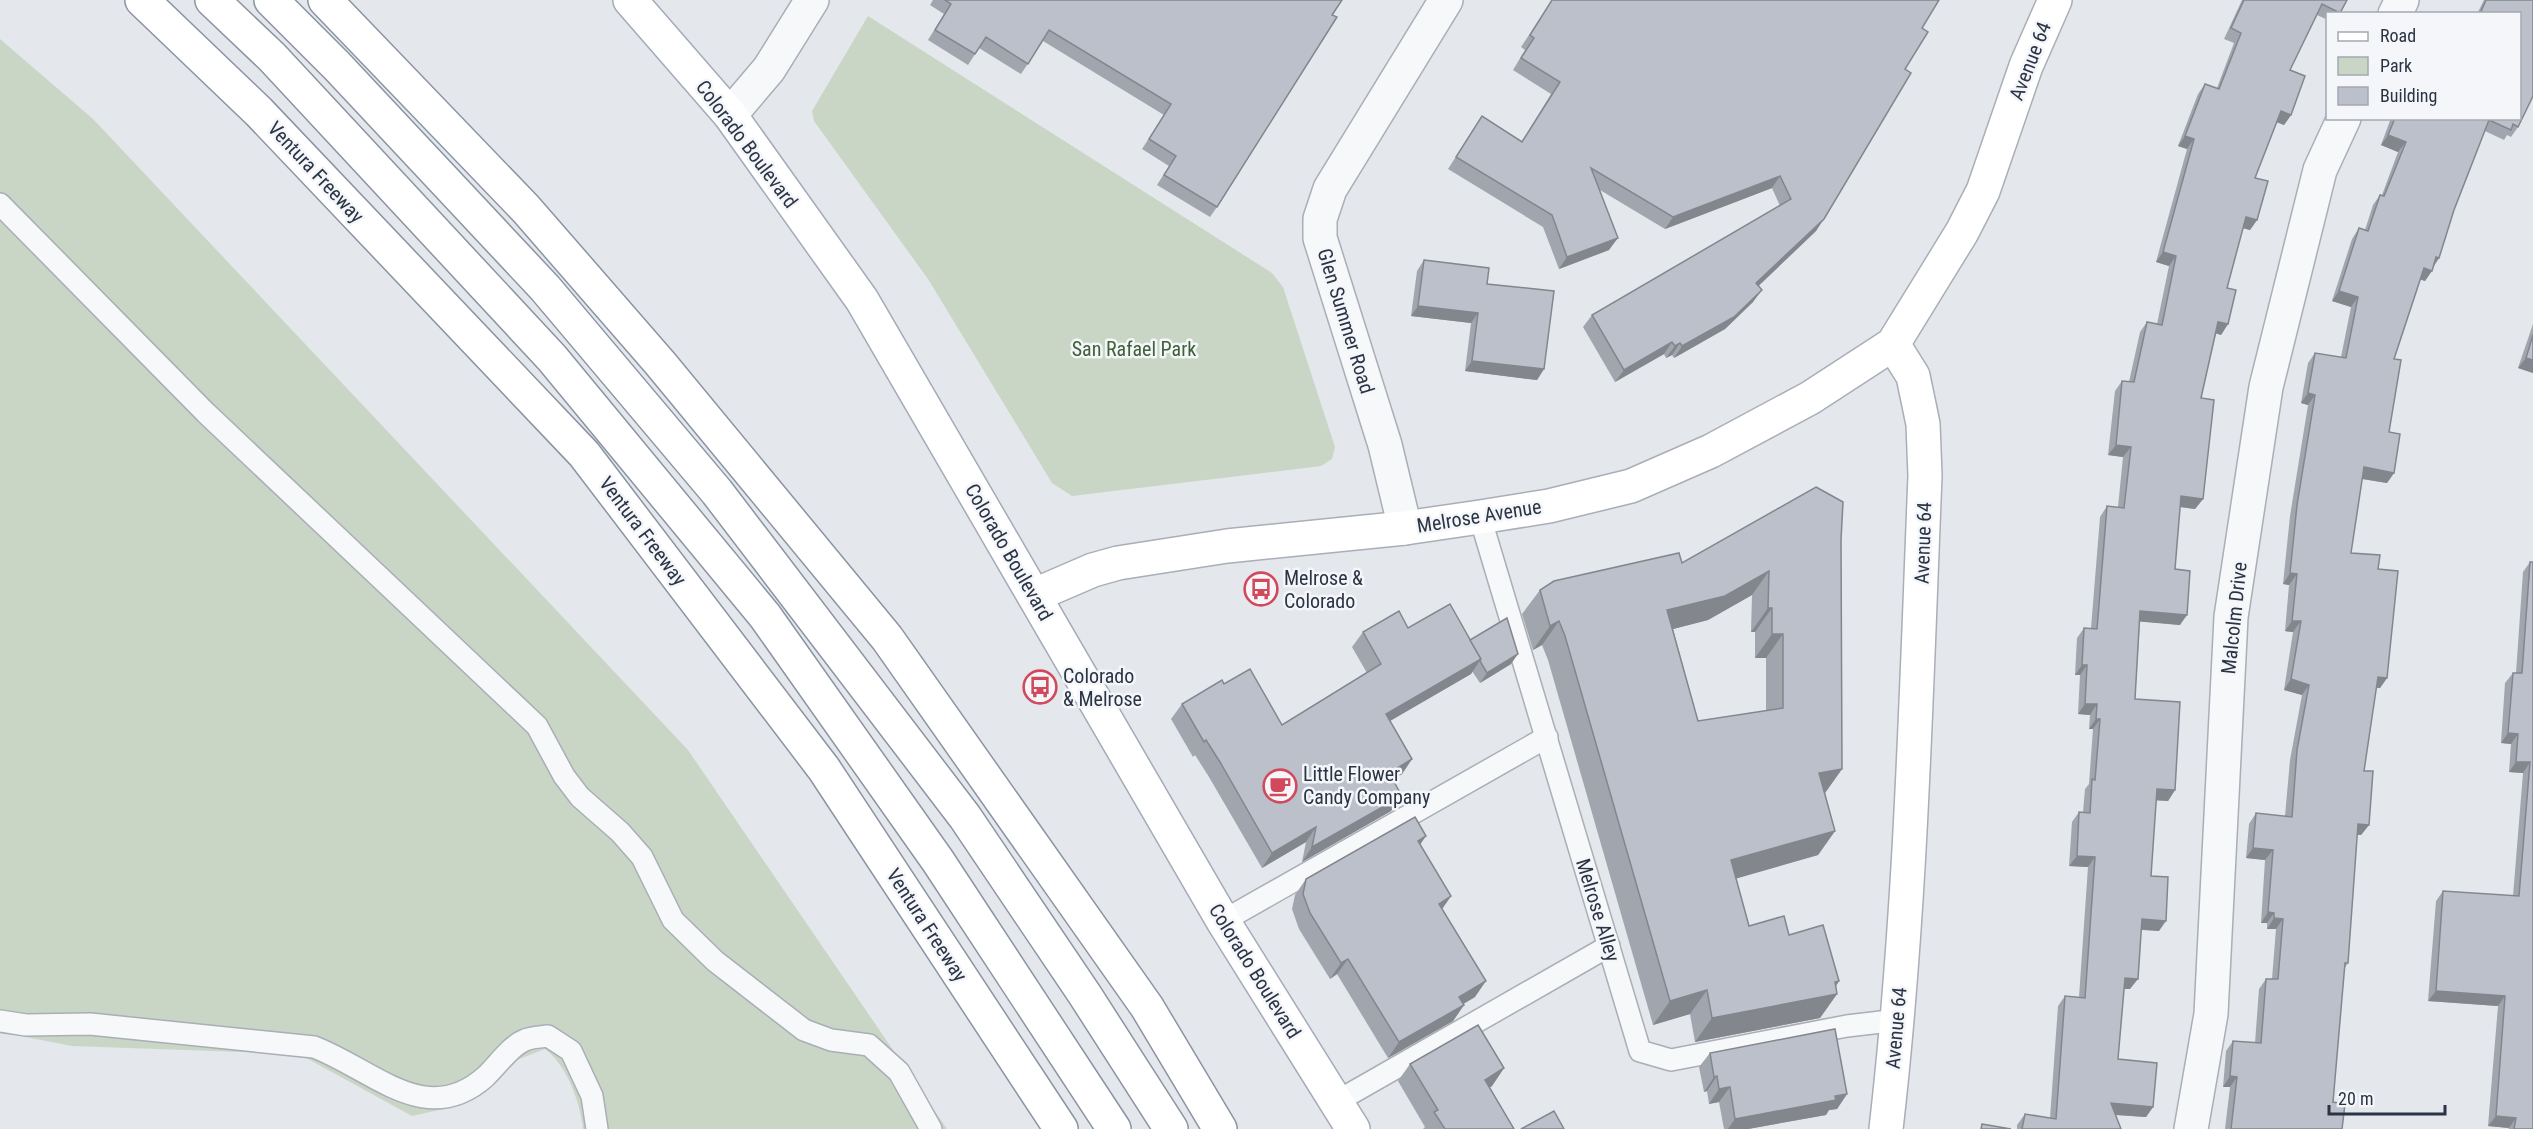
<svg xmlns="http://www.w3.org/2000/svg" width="2533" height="1129" viewBox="0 0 2533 1129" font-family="'Roboto Condensed',sans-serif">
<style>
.green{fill:#c9d6c5}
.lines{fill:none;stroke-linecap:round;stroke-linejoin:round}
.lane-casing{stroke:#a9aeb7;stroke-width:24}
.street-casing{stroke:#a9aeb7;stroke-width:36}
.secondary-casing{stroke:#a9aeb7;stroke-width:36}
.primary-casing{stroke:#a3abb8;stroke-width:36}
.highway-casing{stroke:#8b94a3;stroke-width:36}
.lane{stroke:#f7f8fa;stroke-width:21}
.street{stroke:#f7f8fa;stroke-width:33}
.secondary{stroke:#fff;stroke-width:33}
.primary{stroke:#fff;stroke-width:33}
.highway{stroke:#fff;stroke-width:33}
.wall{fill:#a1a5ae;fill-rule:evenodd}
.shaded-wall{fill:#83868d}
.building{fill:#bbc0ca;stroke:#83868d;stroke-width:1.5;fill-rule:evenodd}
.labels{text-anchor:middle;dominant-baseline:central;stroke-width:5;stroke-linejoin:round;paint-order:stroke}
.street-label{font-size:20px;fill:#2b3445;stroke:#f4f6f9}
.park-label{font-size:20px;fill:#3f6138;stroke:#f4f6f9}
.poi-label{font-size:20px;fill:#2b3445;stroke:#f4f6f9;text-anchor:start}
</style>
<rect width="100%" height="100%" fill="#e4e7ec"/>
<g class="green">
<polygon points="868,16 1272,273 1283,287 1335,447 1332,459 1321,466 1072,496 1052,483 928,279 814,121 812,111"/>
<path d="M0,39L93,119L688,750L947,1129H583C580,1102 567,1065 545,1049L509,1063L461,1105L412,1116L299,1054L72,1046L0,1032Z"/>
</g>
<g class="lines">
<g class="lane-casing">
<g id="lane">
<polyline points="0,204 206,413 537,726 564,776 580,797 620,832 642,857 673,920 715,961 804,1030 831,1040 869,1045 899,1072 931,1129"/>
<polyline points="1480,517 1640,1051 1671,1060 1847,1026 1898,1020"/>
<polyline points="1223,921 1547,737"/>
<path d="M0,1021L26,1025L90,1024L314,1047C374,1070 426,1129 485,1077C497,1066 510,1046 525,1040C532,1037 541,1037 548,1036L571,1051L592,1096L597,1129"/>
<polyline points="1336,1102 1609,946"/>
</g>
</g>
<g class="street-casing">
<g id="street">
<polyline points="2395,14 2402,0"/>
<polyline points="730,115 769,69 812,0"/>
<polyline points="1405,528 1385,445 1320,238 1320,219 1330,189 1446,0"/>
<polyline points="2191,1129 2211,1014 2231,617 2266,387 2320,170 2344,118"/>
</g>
</g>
<g class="secondary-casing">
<g id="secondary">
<polyline points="1035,595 1093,570 1118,563 1227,546 1405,528 1480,517 1549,506 1631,486 1711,451 1810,398 1893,344 1962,232 1983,191 2026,66 2055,0"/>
<path d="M1886,1129C1911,912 1916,694 1925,476L1923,424L1913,376L1893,344"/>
</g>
</g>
<g class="primary-casing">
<polyline id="primary" points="630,0 730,115 862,300 1223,921 1353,1129"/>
</g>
<g class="highway-casing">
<g id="highway">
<polyline points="142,0 259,112 584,454 824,769 1061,1129"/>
<polyline points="212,0 272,57 552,358 765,616 938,861 1114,1129"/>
<polyline points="271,0 337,66 545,288 717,492 965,817 1085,995 1171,1129"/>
<polyline points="325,0 526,209 660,363 887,638 1147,1007 1220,1129"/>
</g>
</g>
<use href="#lane" class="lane"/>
<use href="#street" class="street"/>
<use href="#secondary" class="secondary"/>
<use href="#primary" class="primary"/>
<use href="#highway" class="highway"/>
</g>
<g class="wall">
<polygon points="933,0 1342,0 1217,207 1210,217 1157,185 1169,166 1142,149 1164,115 1043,41 1021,74 979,48 968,65 928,40 944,14 930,5"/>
<polygon points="1552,0 1939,0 1922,28 1905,69 1816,231 1758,286 1753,302 1725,329 1674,358 1672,355 1666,358 1664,354 1615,382 1583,327 1592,315 1780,206 1772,188 1665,229 1600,190 1609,250 1559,269 1543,227 1448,169 1482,116 1522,141 1551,94 1513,70 1525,50 1521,47"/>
<polygon points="2242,0 2347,0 2340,14 2328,14 2328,20 2317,15 2290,70 2291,115 2284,125 2276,122 2255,178 2257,220 2250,230 2243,228 2227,288 2228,324 2221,335 2216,333 2201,398 2203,499 2195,509 2180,507 2175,569 2180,625 2140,621 2135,699 2175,790 2168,801 2156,800 2151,876 2159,931 2141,930 2130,989 2124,989 2118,1059 2153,1107 2146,1117 2115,1115 2121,1129 2017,1129 2017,1125 2025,1114 2050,1118 2058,1006 2065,996 2079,997 2088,867 2069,866 2072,822 2079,812 2083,812 2085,789 2089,784 2093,729 2089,729 2090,715 2078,714 2080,675 2075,675 2077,638 2084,628 2091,628 2100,517 2107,506 2118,507 2123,457 2108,455 2115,391 2122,381 2129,382 2140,332 2147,322 2157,324 2169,266 2156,262 2187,149 2178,146 2198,94 2205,84 2217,88 2234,43 2224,39"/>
<polygon points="2484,0 2533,0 2533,96 2518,127 2511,137 2507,135 2504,140 2485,131 2454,210 2439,258 2425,281 2420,279 2394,359 2401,360 2389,432 2400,434 2394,473 2387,483 2362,479 2351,553 2380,555 2378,569 2398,571 2387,678 2380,688 2376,688 2364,771 2373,771 2369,825 2361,835 2357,835 2348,963 2344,969 2333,1102 2345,1104 2342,1129 2225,1129 2230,1087 2223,1087 2226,1051 2233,1041 2255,1043 2259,989 2266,979 2272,979 2276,929 2267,929 2267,923 2261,923 2265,860 2246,858 2249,824 2256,813 2285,816 2290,760 2302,695 2284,690 2293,632 2285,631 2289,585 2283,584 2290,516 2308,405 2301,403 2308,363 2315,353 2341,357 2351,307 2332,301 2352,239 2359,228 2365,230 2373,205 2380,195 2382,195 2398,152 2381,145 2391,118 2520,118 2520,14 2477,14"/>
<polygon points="1424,260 1487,284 1544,369 1537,380 1465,371 1471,323 1411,316 1417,271"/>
<polygon points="2533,324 2533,373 2518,368"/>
<path d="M1841,540L1842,769L1825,793L1835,831L1818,855L1736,878L1749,926L1789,935L1839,981L1836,986L1837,994L1820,1018L1695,1042L1690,1014L1653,1025L1548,660L1542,645L1533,650L1522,614L1540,590L1682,563ZM1752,595L1751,632H1755V658H1766V711L1698,721L1673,629L1708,620Z"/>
<polygon points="2530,562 2533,1129 2508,1129 2509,1128 2488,1126 2498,1006 2428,1001 2436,901 2443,891 2513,896 2523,773 2509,772 2511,744 2501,743 2505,683 2513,673 2516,673 2523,572"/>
<polygon points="1408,628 1470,640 1511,664 1480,683 1472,671 1471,674 1390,721 1412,759 1402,774 1393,780 1391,811 1302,862 1306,842 1262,868 1209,777 1195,755 1193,757 1171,719 1182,704 1224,684 1282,725 1367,673 1352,647 1363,632"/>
<polygon points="1420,845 1451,896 1442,909 1475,997 1463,1004 1464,1005 1453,1021 1388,1058 1337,974 1330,979 1299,929 1292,909 1295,895 1306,879"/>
<polygon points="1710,1053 1847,1094 1837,1109 1829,1110 1826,1115 1748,1129 1724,1129 1719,1102 1709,1104 1707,1091 1704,1092 1699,1067"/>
<polygon points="1410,1064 1504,1068 1492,1086 1489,1088 1514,1129 1423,1129 1425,1127 1398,1081"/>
</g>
<g class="shaded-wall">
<polygon points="2281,111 2291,115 2284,125 2274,121"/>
<polygon points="2388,135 2406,142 2398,152 2381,145"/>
<polygon points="2185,136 2194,139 2187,149 2178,146"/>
<polygon points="1780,176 1772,188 1665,229 1673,217"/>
<polygon points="2246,217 2257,220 2250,230 2239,227"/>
<polygon points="1824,219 1816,231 1748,296 1756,283"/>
<polygon points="1618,238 1609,250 1559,269 1567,257"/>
<polygon points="2163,252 2176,256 2169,266 2156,262"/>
<polygon points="2436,257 2439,258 2432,268"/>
<polygon points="2424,268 2432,271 2425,281 2416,278"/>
<polygon points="1762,290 1753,302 1725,329 1674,358 1682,346"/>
<polygon points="2339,291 2358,297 2351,307 2332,301"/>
<polygon points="1418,306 1478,313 1471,323 1411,316"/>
<polygon points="2218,322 2228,324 2221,335 2211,332"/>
<polygon points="1672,342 1664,354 1615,382 1624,370"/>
<polygon points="1680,343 1672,355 1666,358 1675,346"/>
<polygon points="2526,358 2533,360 2533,373 2518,368"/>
<polygon points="1472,361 1544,369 1537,380 1465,371"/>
<polygon points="2308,393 2315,395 2308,405 2301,403"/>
<polygon points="2116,445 2131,447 2123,457 2108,455"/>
<polygon points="2364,467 2394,473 2387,483 2357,478"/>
<polygon points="2181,496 2203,499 2195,509 2173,506"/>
<polygon points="1769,571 1752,595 1708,620 1650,635 1667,610"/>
<polygon points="2290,573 2297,574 2289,585 2283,584"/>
<polygon points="1768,608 1772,608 1755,632 1751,632"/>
<polygon points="2140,611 2187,615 2180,625 2133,621"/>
<polygon points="1559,621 1542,645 1533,650 1550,626"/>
<polygon points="2292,621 2301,621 2293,632 2285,631"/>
<polygon points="1772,634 1783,634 1766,658 1755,658"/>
<polygon points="1518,654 1511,664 1480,683 1487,673"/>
<polygon points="1481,659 1471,674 1376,729 1386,714"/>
<polygon points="2082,665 2087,665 2080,675 2075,675"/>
<polygon points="2378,677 2387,678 2380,688 2371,687"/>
<polygon points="2291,679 2309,685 2302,695 2284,690"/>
<polygon points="2085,704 2097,704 2090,715 2078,714"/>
<polygon points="2096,719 2100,719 2093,729 2089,729"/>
<polygon points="2508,733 2518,734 2511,744 2501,743"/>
<polygon points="1412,759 1402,774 1378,788 1389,773"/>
<polygon points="2516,762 2530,762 2523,773 2509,772"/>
<polygon points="1842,769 1825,793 1819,773"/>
<polygon points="2157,789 2175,790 2168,801 2150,800"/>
<polygon points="1402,796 1391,811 1302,862 1312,847"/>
<polygon points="2358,824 2369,825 2361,835 2351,834"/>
<polygon points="1316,827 1306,842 1262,868 1272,853"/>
<polygon points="1835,831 1818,855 1714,885 1731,860"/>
<polygon points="1426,836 1415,852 1418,841"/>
<polygon points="2253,848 2273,850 2265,860 2246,858"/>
<polygon points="2077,856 2095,857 2088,867 2069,866"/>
<polygon points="1451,896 1440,912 1439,904"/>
<polygon points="2268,912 2274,913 2267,923 2261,923"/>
<polygon points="2274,918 2283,919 2276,929 2267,929"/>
<polygon points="2142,919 2166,921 2159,931 2135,929"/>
<polygon points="1348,959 1337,974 1330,979 1341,963"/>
<polygon points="2125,978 2138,979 2130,989 2118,989"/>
<polygon points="1486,981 1475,997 1448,1013 1459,997"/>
<polygon points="1839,981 1829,996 1837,994 1820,1018 1695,1042 1712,1018"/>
<polygon points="1707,990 1690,1014 1653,1025 1670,1001"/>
<polygon points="2436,991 2505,996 2498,1006 2428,1001"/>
<polygon points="1464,1005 1453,1021 1388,1058 1399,1042"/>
<polygon points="1504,1068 1492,1086 1472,1098 1485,1080"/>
<polygon points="1717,1076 1707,1091 1704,1092 1714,1077"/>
<polygon points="2230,1076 2237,1077 2230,1087 2223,1087"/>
<polygon points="1730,1087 1719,1102 1709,1104 1719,1089"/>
<polygon points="1847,1094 1837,1109 1829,1110 1826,1115 1748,1129 1728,1129 1735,1119"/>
<polygon points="2111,1103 2153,1107 2146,1117 2104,1114"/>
<polygon points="2496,1116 2516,1118 2509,1128 2488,1126"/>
</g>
<g class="building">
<polygon points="945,0 1342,0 1332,15 1337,17 1217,207 1164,175 1176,156 1149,139 1171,104 1049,30 1028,64 986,37 975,54 935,30 951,4"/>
<polygon points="1552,0 1939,0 1922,28 1928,32 1905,69 1911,73 1824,219 1756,283 1762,290 1734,317 1682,346 1680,343 1675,346 1672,342 1624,370 1592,315 1791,199 1780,176 1673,217 1591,168 1618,238 1567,257 1552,215 1456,157 1482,116 1522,142 1560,82 1521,58 1534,38 1530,35"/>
<polygon points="2244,0 2347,0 2340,13 2322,4 2290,70 2305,76 2291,115 2281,111 2255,178 2268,181 2257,220 2246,217 2227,288 2236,290 2228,324 2218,322 2201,398 2214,400 2203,499 2181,496 2175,569 2190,571 2187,615 2140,611 2135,699 2180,702 2175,790 2157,789 2151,876 2168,877 2166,921 2142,919 2138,979 2125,978 2118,1059 2157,1063 2153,1107 2111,1103 2121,1129 2022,1129 2025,1114 2056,1119 2065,996 2085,998 2095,857 2077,856 2079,812 2090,813 2092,779 2095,780 2100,719 2096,719 2097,704 2085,704 2087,665 2082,665 2084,628 2097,629 2107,506 2124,508 2131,447 2116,445 2122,381 2134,382 2147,322 2162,325 2176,256 2163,252 2194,139 2185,136 2205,84 2219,89 2241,33 2231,28"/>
<polygon points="2486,0 2533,0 2533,96 2518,127 2513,124 2511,130 2489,120 2454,210 2439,258 2436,257 2432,271 2424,268 2394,359 2401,360 2389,432 2400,434 2394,473 2364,467 2351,553 2380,555 2378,569 2398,571 2387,678 2378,677 2364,771 2373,771 2369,825 2358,824 2348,963 2345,963 2333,1102 2345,1104 2342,1129 2231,1129 2237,1077 2230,1076 2233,1041 2261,1043 2266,979 2278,979 2283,919 2274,918 2274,913 2268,912 2273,850 2253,848 2256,813 2292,817 2297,750 2309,685 2291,679 2301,621 2292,621 2297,574 2290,573 2297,505 2315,395 2308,393 2315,353 2346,358 2358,297 2339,291 2359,228 2368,231 2380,195 2384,196 2406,142 2388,135 2395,118 2520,118 2520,14 2480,14"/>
<polygon points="1424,260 1489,268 1487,284 1554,291 1544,369 1472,361 1478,313 1418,306"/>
<polygon points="2533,335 2533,360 2526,358"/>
<path d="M1816,487L1843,502L1841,540L1842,769L1819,773L1835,831L1731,860L1749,926L1784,916L1789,935L1823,925L1839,981L1835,982L1837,994L1712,1018L1707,990L1670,1001L1565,636L1559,621L1550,626L1540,590L1554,581L1679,553L1682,563ZM1769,571L1768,608H1772V634H1783V708L1698,721L1667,610L1725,596Z"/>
<polygon points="2530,562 2533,562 2533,1129 2514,1129 2516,1118 2496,1116 2505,996 2436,991 2443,891 2519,896 2530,762 2516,762 2518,734 2508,733 2513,673 2522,673"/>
<polygon points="1450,604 1481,659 1386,714 1412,759 1389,773 1402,796 1312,847 1316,827 1272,853 1220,762 1206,740 1204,742 1182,704 1222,680 1224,684 1250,669 1282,725 1381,664 1363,632 1399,611 1408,628"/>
<polygon points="1507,618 1518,654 1487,673 1480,661 1481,659 1470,640"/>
<polygon points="1415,817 1426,836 1418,841 1451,896 1439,904 1486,981 1459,997 1464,1005 1399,1042 1348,959 1341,963 1310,913 1303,894 1306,879"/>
<polygon points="1478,1025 1504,1068 1485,1080 1514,1129 1445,1129 1434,1112 1438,1110 1410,1064"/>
<polygon points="1835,1029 1847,1094 1835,1096 1836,1100 1735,1119 1730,1087 1719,1089 1717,1076 1714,1077 1710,1053"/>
<polygon points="1554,1111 1564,1129 1521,1129"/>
<polygon points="1982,1124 2011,1129 1981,1129"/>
</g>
<defs>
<g id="bus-ring" transform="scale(1.725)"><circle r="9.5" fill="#f4f6f9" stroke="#d1495b" stroke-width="1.5"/><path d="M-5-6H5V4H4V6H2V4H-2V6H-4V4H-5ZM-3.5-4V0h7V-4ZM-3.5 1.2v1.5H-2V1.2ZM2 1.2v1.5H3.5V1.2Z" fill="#d1495b"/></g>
<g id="cafe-ring" transform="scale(1.725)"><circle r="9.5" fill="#f4f6f9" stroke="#d1495b" stroke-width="1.5"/><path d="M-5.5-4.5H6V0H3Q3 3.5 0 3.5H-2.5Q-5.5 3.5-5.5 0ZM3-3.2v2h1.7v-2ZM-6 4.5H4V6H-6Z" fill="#d1495b"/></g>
</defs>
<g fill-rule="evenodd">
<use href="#bus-ring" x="1261" y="589"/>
<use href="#bus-ring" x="1040" y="687"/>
<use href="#cafe-ring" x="1280" y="786"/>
</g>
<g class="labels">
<g class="street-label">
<text transform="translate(2030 61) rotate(-69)">Avenue 64</text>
<text transform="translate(747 144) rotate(53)">Colorado Boulevard</text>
<text transform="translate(316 172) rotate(47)">Ventura Freeway</text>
<text transform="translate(1346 321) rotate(73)">Glen Summer Road</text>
<text transform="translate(1479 516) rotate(-9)">Melrose Avenue</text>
<text transform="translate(643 531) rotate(53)">Ventura Freeway</text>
<text transform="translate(1923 543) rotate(-88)">Avenue 64</text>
<text transform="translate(1009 552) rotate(60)">Colorado Boulevard</text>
<text transform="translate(2234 618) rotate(-84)">Malcolm Drive</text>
<text transform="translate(1598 910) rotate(73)">Melrose Alley</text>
<text transform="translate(927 925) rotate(57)">Ventura Freeway</text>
<text transform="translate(1255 971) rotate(58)">Colorado Boulevard</text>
<text transform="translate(1896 1028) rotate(-85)">Avenue 64</text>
</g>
<g class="park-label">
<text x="1134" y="349">San Rafael Park</text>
</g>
<g class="poi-label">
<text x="1284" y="578">Melrose &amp;<tspan x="1284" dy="23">Colorado</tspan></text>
<text x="1063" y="676">Colorado<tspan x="1063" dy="23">&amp; Melrose</tspan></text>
<text x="1303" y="774">Little Flower<tspan x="1303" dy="23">Candy Company</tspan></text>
</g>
</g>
<rect x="2326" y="12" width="195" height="108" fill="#f4f6f9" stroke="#a4a8b1" stroke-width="1.5"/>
<rect x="2338" y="32" width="30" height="9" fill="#ffffff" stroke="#a4a8b1" stroke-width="1.5"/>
<text x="2380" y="42" font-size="18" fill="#2b3445">Road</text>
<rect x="2338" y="57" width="30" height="18" fill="#c9d6c5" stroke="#a4a8b1" stroke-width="1.5"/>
<text x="2380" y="72" font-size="18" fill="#2b3445">Park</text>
<rect x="2338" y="87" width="30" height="18" fill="#bbc0ca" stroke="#a4a8b1" stroke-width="1.5"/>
<text x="2380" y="102" font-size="18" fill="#2b3445">Building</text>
<path d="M2329 1105v9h116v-9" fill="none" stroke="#2b3445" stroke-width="3"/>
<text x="2338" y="1105" font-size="18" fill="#2b3445" stroke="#f4f6f9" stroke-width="4.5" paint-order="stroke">20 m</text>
</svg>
